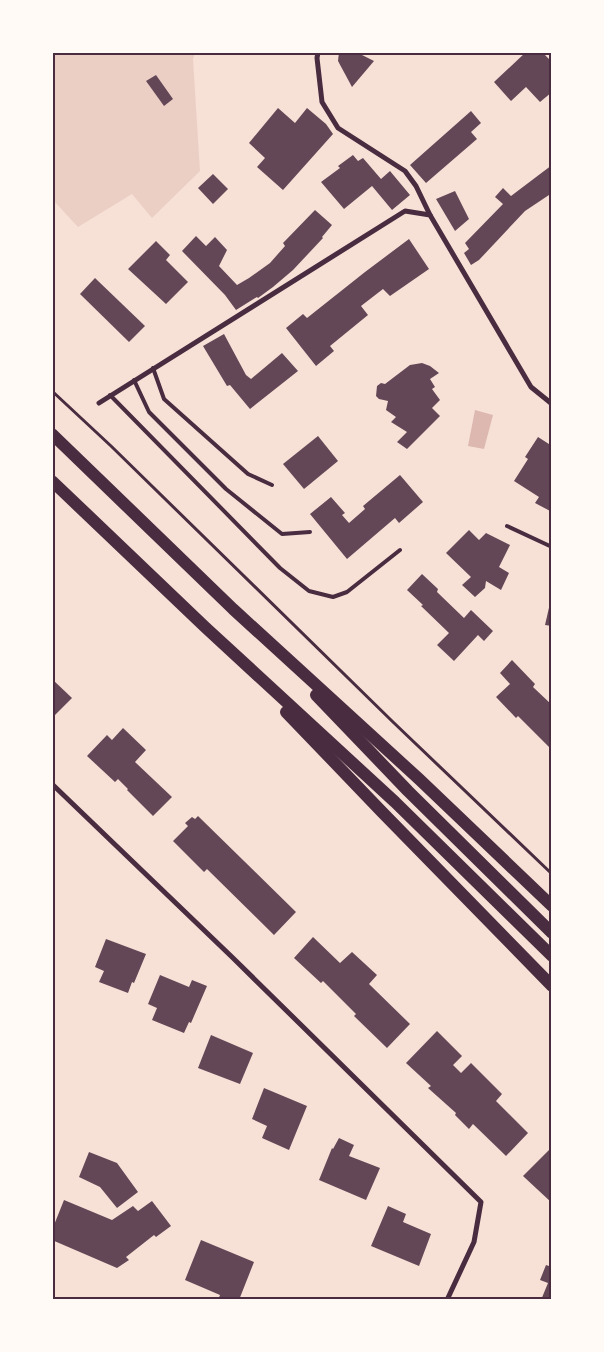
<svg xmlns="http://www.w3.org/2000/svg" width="604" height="1352" viewBox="0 0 604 1352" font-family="'Asap Condensed',sans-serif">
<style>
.green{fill:#ebcfc5}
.water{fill:#dcb8b0}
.building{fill:#644757}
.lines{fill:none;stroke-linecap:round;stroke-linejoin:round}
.path{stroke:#4a2c40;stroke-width:3}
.service{stroke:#4a2c40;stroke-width:4}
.minor{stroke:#4a2c40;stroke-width:5}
.primary{stroke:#4a2c40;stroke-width:12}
.neatline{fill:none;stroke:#4a2c40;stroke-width:2}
</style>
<rect width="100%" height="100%" fill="#f7e1d7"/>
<polygon class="green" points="53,53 195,53 193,59 200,171 152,218 132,194 78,227 53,200"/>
<polygon class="water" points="475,410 493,415 484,449 468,446"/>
<g class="building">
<polygon points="339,52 356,52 374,61 352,87 338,61"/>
<polygon points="526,52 542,52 552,62 552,73 549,76 552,79 552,92 540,102 526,87 511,101 494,82"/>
<polygon points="156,75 173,99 164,106 146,81"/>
<polygon points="278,108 295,123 307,108 326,124 333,134 283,190 257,167 265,158 249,143"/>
<polygon points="471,111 481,123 471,132 477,139 426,183 410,165"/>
<polygon points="353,155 358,161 363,158 381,179 390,171 410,195 392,210 372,186 344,209 321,182 340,168 338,166"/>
<polygon points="552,165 552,193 525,211 479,260 471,265 464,253 469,249 465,243 503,204 495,197 503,188 511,196"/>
<polygon points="213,174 228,189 213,204 198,188"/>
<polygon points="455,191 469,219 455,231 436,199"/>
<polygon points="315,210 332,225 322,237 323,238 293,270 273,287 258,298 257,297 236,310 225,295 182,251 196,236 206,246 215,237 227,250 219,266 237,285 249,278 270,263 285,246 283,243"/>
<polygon points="409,239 429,269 390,296 383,289 361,306 368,315 330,346 334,351 316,366 286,328 303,314 307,318 365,272"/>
<polygon points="156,241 170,255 166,260 188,282 166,304 128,269"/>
<polygon points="95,278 145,326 129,342 80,294"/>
<polygon points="224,334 246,375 251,379 282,353 298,371 250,409 230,385 227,386 203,346"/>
<polygon points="422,363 430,366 439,373 430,379 435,387 432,389 440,400 432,408 440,416 407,449 397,442 407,432 391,422 396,417 386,410 388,401 379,399 376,396 377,386 381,383 385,384 410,365"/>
<polygon points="318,436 338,461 304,489 283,464"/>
<polygon points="538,437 552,446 552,512 535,503 539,497 514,481 528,459 525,457"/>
<polygon points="400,475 423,502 399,523 395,518 347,559 310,514 331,497 345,513 342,515 349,523 365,509 363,506"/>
<polygon points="469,530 479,540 486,533 510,545 499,567 509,573 501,590 486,581 485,588 475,597 462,585 471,577 446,553"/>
<polygon points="422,574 438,589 437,592 464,618 471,610 493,631 484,641 478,635 454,661 437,645 449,633 421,606 423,605 407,590"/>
<polygon points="551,599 552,599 552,626 545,625"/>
<polygon points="512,660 535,684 533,687 552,705 552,750 518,716 516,718 496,697 510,684 500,673"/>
<polygon points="52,679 72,698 52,718"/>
<polygon points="123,728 146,750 135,762 172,797 153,816 127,790 128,789 118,779 115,782 87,756 107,735 112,740"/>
<polygon points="198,816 296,912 274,935 207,869 204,872 173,841 188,826 185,823 192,817 195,819"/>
<polygon points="313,937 340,963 352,952 377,975 369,984 410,1024 387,1048 354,1016 356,1014 323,981 321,983 294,958"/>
<polygon points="106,939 146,954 134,983 132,982 128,993 99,982 104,971 95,967"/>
<polygon points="160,975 189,987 192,980 207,986 191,1023 189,1022 184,1033 152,1020 157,1008 148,1004"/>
<polygon points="437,1031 462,1056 453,1065 461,1073 471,1063 502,1094 496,1101 528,1133 506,1156 473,1124 469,1129 455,1115 456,1113 428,1088 431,1086 406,1063"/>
<polygon points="211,1035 253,1053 240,1084 198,1068"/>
<polygon points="264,1088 307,1106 289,1150 262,1138 267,1126 252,1119"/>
<polygon points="339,1138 354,1145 349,1156 380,1168 366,1200 319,1180 332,1148 333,1149"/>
<polygon points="552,1147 552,1203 523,1176"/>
<polygon points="89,1152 117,1163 138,1192 117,1208 100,1187 79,1177"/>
<polygon points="64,1200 112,1220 133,1206 138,1211 152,1201 171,1226 156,1237 154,1235 126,1257 129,1260 117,1268 52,1240 52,1230"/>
<polygon points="388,1206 406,1214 403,1222 431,1234 419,1266 371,1246"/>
<polygon points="201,1240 254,1262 239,1300 218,1300 220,1295 185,1280"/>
<polygon points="546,1265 552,1267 552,1300 541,1300 548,1283 540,1280"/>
</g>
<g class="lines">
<polyline class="path" points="52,391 111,446 393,722 552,874"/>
<g class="service">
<polyline points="153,368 164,399 248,474 272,485"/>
<polyline points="134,380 149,412 226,489 282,534 310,532"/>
<polyline points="110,395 280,568 309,591 333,597 347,592 400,550"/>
<polyline points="507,526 552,547"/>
</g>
<g class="minor">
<polyline points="318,52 317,58 322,102 338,128 405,171 416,186 430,215"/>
<polyline points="99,403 405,211 430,215 531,387 552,404"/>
<polyline points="52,784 233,958 481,1202 474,1242 447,1300"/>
</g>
<g class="primary">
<polyline points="52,434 233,609 419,779 552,906"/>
<polyline points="52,481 205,627 395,802 552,956"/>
<polyline points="316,695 408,791 552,933"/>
<polyline points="286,712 382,812 552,986"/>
</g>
</g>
<rect width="604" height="1352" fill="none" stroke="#fffaf5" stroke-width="108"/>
<rect x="54" y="54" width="496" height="1244" class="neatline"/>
</svg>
